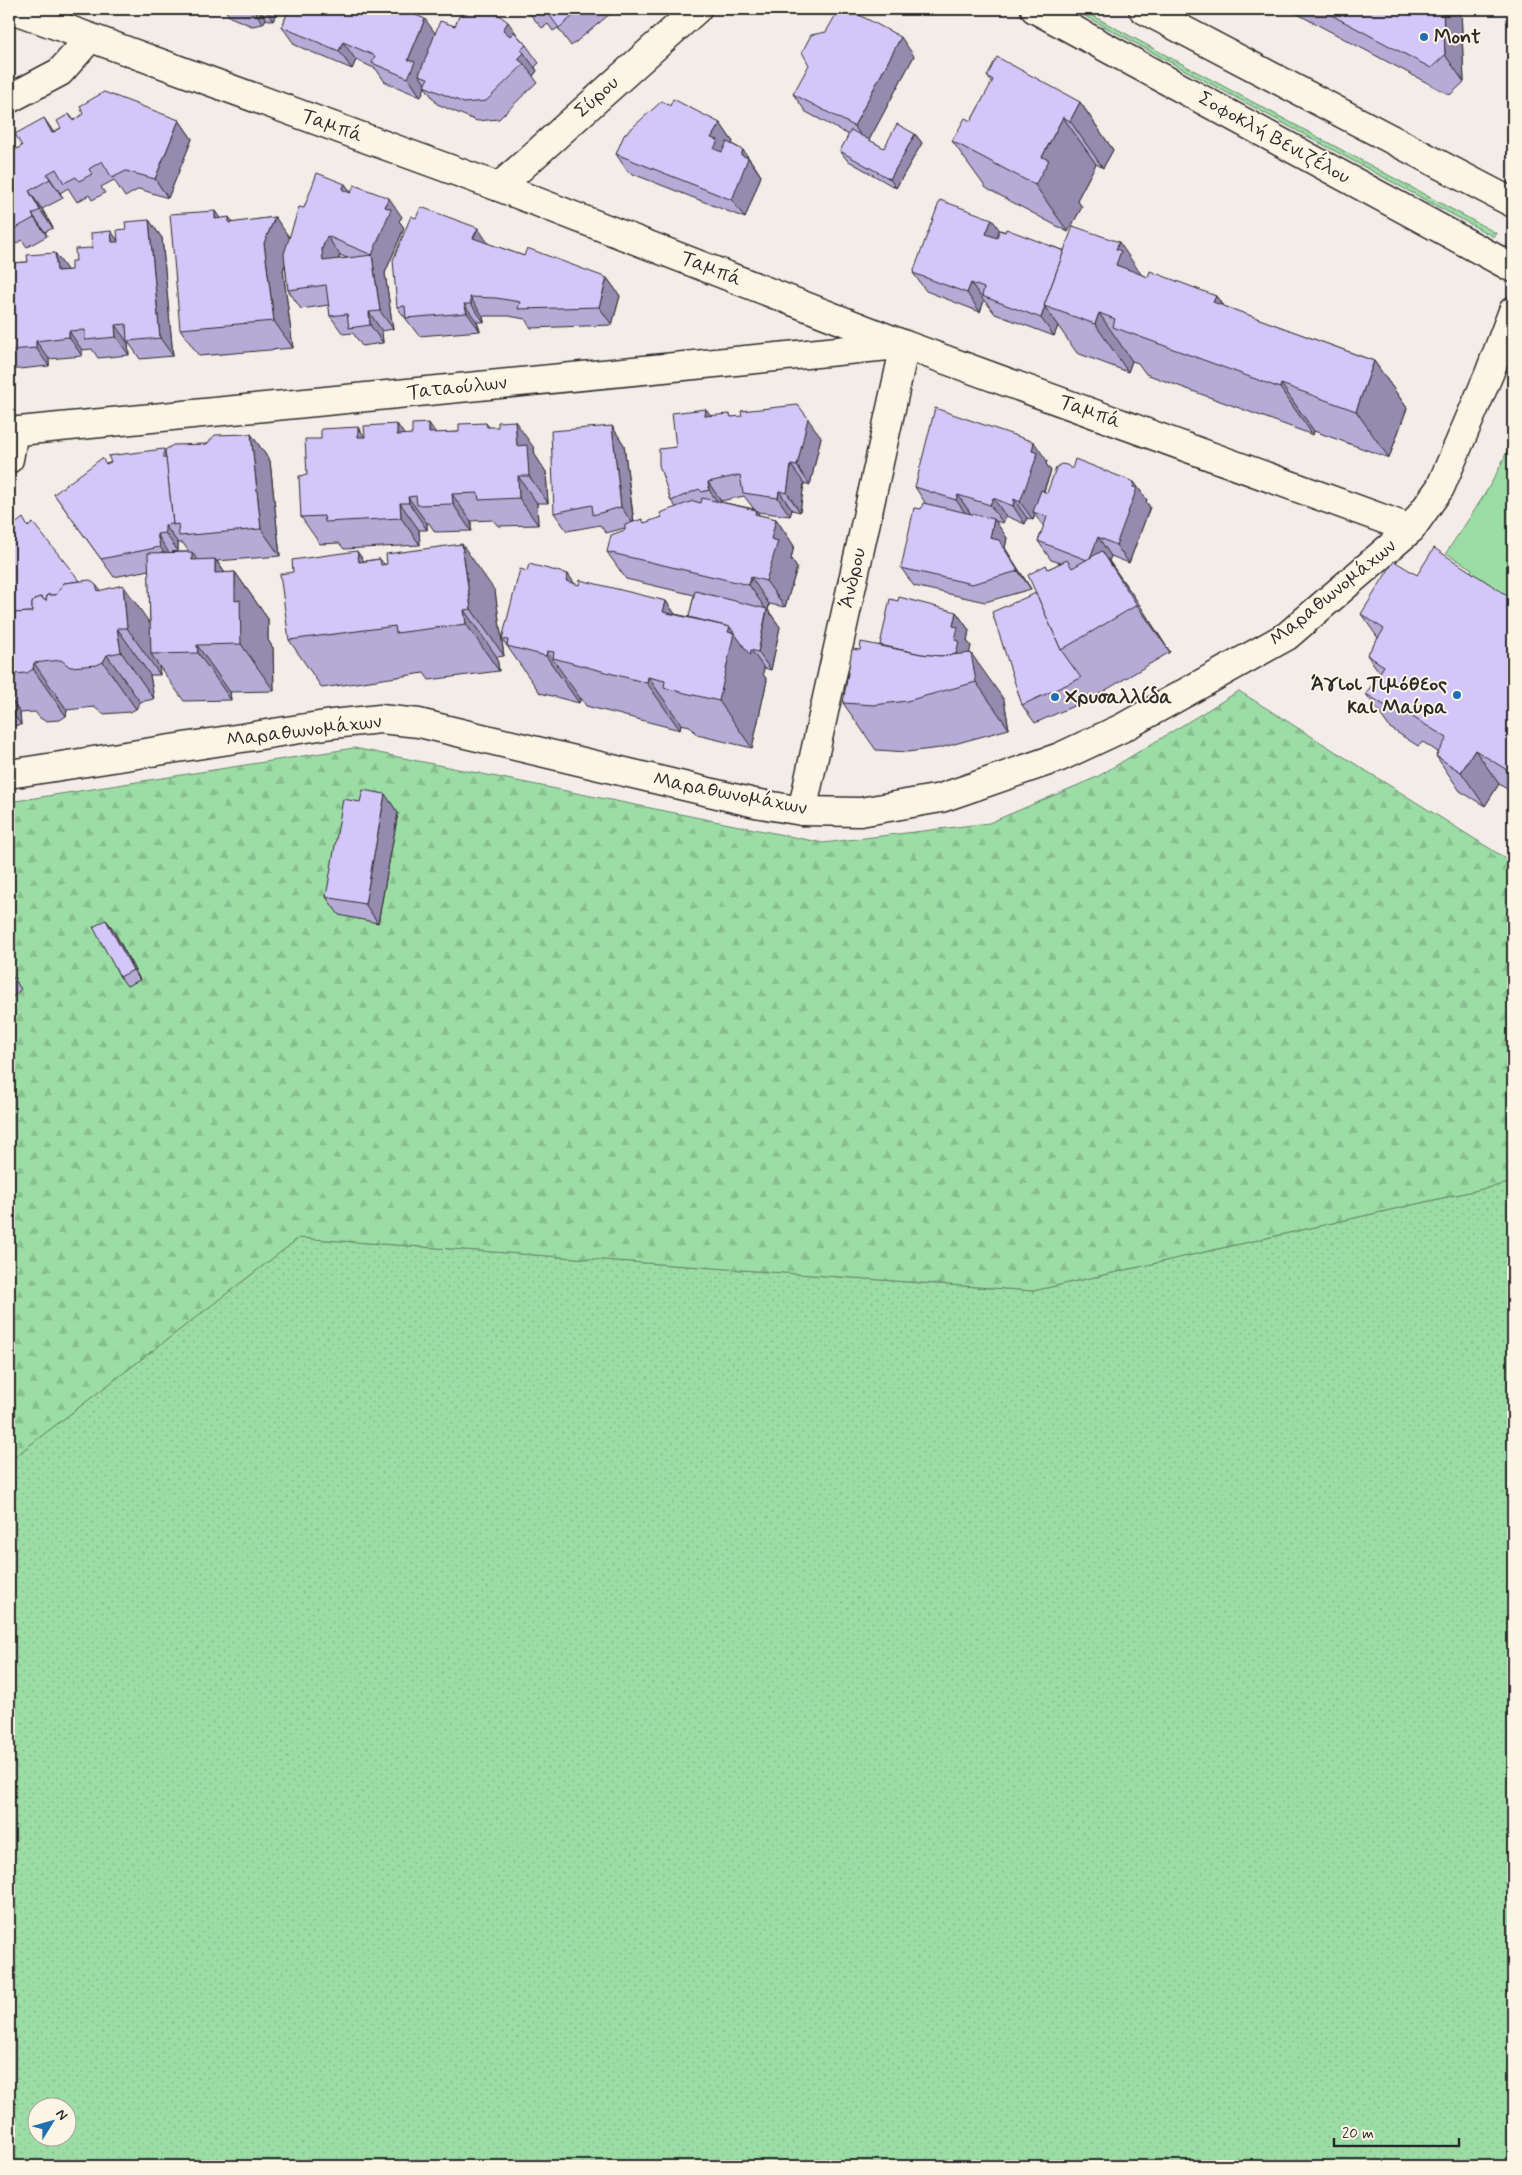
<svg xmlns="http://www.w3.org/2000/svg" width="1522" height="2175" viewBox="0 0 1522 2175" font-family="Mynerve,sans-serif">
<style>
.grass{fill:url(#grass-dots);stroke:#648468;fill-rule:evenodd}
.forest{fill:url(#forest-firs);stroke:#648468}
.park{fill:#9cdda6;stroke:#648468}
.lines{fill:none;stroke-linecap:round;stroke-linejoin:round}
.minor-casing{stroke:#2b2b2b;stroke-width:31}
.tertiary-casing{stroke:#2b2b2b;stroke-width:31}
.minor{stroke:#fcf5e5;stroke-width:28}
.tertiary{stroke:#fcf5e5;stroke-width:28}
.wall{fill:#b5abd6;stroke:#2b2b2b;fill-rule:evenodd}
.shaded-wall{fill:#948bae;stroke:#2b2b2b}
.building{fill:#d3c7f9;stroke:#2b2b2b;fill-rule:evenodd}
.poi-dot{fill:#1f6fb2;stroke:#fcf5e5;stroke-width:2}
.labels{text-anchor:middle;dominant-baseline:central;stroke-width:4;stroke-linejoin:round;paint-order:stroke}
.poi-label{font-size:20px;font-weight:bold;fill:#2b2b2b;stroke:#fcf5e5;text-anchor:start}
.street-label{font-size:20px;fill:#2b2b2b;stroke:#fcf5e5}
</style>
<defs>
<pattern id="grass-dots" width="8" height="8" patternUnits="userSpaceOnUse" patternTransform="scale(1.25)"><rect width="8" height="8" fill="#9cdda6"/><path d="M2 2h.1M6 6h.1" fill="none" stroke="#87be8f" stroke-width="1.8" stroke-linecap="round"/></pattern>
<pattern id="forest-firs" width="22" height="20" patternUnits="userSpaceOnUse" patternTransform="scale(1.25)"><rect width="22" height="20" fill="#9cdda6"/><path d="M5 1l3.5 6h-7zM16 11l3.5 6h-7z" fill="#87be8f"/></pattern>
</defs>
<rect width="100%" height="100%" fill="#f4ece9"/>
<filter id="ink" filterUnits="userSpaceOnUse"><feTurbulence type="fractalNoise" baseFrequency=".02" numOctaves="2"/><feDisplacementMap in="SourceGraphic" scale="10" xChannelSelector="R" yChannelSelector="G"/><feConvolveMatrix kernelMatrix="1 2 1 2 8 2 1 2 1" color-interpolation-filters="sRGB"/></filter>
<g filter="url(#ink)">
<g class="grass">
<polygon points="1072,9 1080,9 1496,233 1494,237"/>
<path d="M1513,1182V2166H9V1461L299,1238L1033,1291ZM38,2108H68V2138H38Z"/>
</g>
<polygon class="forest" points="1239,691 1513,863 1513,1182 1033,1291 299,1238 9,1461 9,802 354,748 823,843 989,823 1097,777"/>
<path class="park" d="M1513,435V614L1466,582L1472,569L1446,553C1471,515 1499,478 1513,435Z"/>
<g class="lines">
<g class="minor-casing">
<g id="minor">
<polyline points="12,9 499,187 905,345 1411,529"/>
<polyline points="9,99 60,72 90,38"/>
<polyline points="499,187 697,9"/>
<polyline points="9,432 899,345"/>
<polyline points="9,459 14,431"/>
<polyline points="9,774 332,724 380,719 419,723 755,803 802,811 860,812 941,798 1060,757 1122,728 1287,636 1411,529 1440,488 1489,374 1513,311"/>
<polyline points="802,811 905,345"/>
</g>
</g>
<g class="tertiary-casing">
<g id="tertiary">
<polyline points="1035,9 1513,268"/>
<polyline points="1143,9 1513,203"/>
</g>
</g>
<use href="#minor" class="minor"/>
<use href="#tertiary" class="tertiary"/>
</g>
<g class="wall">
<polygon points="224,9 278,9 273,21 266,19 263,24 252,26 230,17"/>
<polygon points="289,9 409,9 412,13 435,33 455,26 519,37 526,45 539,63 535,67 537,71 533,76 537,82 499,119 477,121 437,104 425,87 421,97 385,82 376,69 363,63 356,60 352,69 295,45 282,27"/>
<polygon points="525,9 616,9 571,46 558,28 553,31 548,24 542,28"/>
<polygon points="1288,9 1461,9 1464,82 1450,95"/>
<polygon points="914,56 869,140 884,148 915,134 922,143 896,188 847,160 840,151 849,135 806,112 793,94"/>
<polygon points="987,76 1080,102 1113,150 1103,168 1096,164 1077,200 1082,207 1068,232 986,188 952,141 971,121 992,83"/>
<polygon points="670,106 720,123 733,142 732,144 743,150 756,168 761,176 745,218 628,172 616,154"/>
<polygon points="69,114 74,120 179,120 192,139 168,198 139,189 125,197 114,180 101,187 105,193 92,200 89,195 77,202 68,188 60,193 63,198 42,209 53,228 45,232 47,236 27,247 22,240 9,248 9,153 22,146 61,128"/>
<path d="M345,184L351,193L402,217L399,221L404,228L385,273L393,329L382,331L383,343L362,346L353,333L343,334L330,316L329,305L301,309L288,290L285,265L283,270L293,348L199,356L180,329L220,219L234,223L275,217L289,238L304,208ZM340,255L347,258L338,259Z"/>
<polygon points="149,220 162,238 173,356 140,359 129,343 128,343 129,355 98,358 92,349 82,350 82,356 49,359 49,366 9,370 9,263 28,262 55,253 67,271 71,270 76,261 92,248 111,231 117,240 126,229"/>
<polygon points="1000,230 1148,277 1216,296 1223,306 1374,361 1407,408 1389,458 1314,431 1313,435 1146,374 1138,363 1132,361 1128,372 1077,353 1058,326 1054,336 995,314 986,302 984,301 980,312 926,291 913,273"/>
<polygon points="489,244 524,256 607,278 620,296 612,325 531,328 525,319 509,316 483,316 484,322 477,322 480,331 419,336 397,307"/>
<path d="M711,416L732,417L821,437L810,485L804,483L800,512L792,510L790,516L757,512L759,515L776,519L794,546L791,559L797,568L785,607L769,604L768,610L780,627L771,670L764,668L763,674L767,680L752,748L697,735L690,726L681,724L680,730L586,706L581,698L579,703L540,693L502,639L527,571L568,574L574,584L579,585L666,601L675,614L689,617L694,595L626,579L607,552L625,530V528L606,533L600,525L567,531L554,513L612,426L624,445L634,522L645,523L662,517L676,507L671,501L676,447ZM744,496L754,509L721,502V501Z"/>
<polygon points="486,423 489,427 534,448 535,455 546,472 548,503 537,503 538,525 498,526 493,520 471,521 471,531 435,532 429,523 427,523 427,530 419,530 420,545 344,549 339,543 320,544 301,517 307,475 364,437 397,424 404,435 459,432"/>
<path d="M251,434L270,461L280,556L217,561L225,573L235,572L268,619V640L273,648L274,691L230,692L231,700L184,701L159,666L160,675H150L154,699L140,702L136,709L130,712L103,714L94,707L67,710L66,716L60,720L45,721L40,718L35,712L20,713L21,725L9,726V529L29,526L80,581L96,585L100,590L150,623L149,570L114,577L54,494L106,464L166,451L207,444ZM178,543H183L189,552H172L178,551Z"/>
<polygon points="1047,461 1046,464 1051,471 1044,491 1047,493 1072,469 1134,482 1147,500 1146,502 1150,507 1129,563 1111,556 1109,561 1135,598 1170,652 1094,697 1035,723 1022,705 1036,593 1046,565 1048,569 1061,563 1051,560 1038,541 1044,527 1035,515 1033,520 1027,518 1025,524 1006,516 1003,523 995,521 1007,538 1005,548 1031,589 985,602 914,586 901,568 926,504 915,487"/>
<polygon points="380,559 384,564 495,591 504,656 497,657 499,671 429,680 424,673 322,688 289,640 364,561"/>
<polygon points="1417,575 1513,599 1513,793 1499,784 1485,806 1460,791 1436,756 1438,752 1423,742 1418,746 1390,728 1366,694 1380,673 1367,655 1378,638 1361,614"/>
<polygon points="956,612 969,630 967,641 971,646 969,653 1004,700 1009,729 940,748 907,752 876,750 843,703 860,650 880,645"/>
<polygon points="360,802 398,813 378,923 339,915 326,897"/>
<polygon points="106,920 113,929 140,980 127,986 120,977"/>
<polygon points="9,972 21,989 9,1001"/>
</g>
<g class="shaded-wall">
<polygon points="253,9 259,9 266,19 263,24"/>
<polygon points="265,9 278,9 273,21"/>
<polygon points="401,9 409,9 419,23"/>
<polygon points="1443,9 1461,9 1464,82 1445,55"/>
<polygon points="425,19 438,37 419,75 426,85 424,86 425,87 421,97 408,78 408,60"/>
<polygon points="508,22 521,40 516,48 503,30"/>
<polygon points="901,37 914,56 867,144 854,126"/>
<polygon points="343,42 356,60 352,69 339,51"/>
<polygon points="524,53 537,71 533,76 524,64 518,59"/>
<polygon points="1080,102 1113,150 1103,168 1070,121"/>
<polygon points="1063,117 1096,164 1077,200 1082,207 1068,232 1035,185 1042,157"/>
<polygon points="44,118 57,137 52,133"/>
<polygon points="179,120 192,139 168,198 155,179"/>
<polygon points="720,123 733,142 727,152 727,167 714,149 711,138"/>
<polygon points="915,134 922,143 896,188 890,179"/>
<polygon points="743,150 761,176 745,218 732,200 741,155"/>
<polygon points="47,174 60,193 63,198 50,179"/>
<polygon points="345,184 358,203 342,189"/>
<polygon points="29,191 42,209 53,228 40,210"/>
<polygon points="389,198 402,217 399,221 404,228 385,273 393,329 380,311 372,255 385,207"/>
<polygon points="215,211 234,238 215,219"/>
<polygon points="32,214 45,232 47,236 34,218"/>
<polygon points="229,217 248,244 229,223"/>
<polygon points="275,217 294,244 283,270 293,348 274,321 264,243"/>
<polygon points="992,219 1005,238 999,252 986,234"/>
<polygon points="149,220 162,238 173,356 160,338"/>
<polygon points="478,228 490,246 473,238"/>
<polygon points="111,231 124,249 112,242"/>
<polygon points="327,236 340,255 335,267 323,261 322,249"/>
<polygon points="1119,242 1152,290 1116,265 1116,249"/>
<polygon points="55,253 68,271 57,271"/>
<polygon points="607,278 620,296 612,325 599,307"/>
<polygon points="971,283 984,301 980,312 967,293"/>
<polygon points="1216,296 1249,343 1213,302"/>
<polygon points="470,297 483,316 484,322 471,304"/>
<polygon points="464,304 477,322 480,331 467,313"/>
<polygon points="1045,307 1058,326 1054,336 1041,318"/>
<polygon points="369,312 382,331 383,343 370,325"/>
<polygon points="1099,313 1132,361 1128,372 1095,324"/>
<polygon points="115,325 128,343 129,355 116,337"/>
<polygon points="69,331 82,350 82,356 69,337"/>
<polygon points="36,341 49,359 49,366 36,348"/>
<polygon points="1374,361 1407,408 1389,458 1356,411"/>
<polygon points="1281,384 1314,431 1313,435 1280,388"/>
<polygon points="798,405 821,437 810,485 797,466"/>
<polygon points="706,409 719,427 705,416"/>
<polygon points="515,421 534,448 535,455 546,472 548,503 529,476 517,446"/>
<polygon points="429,423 447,450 429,433"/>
<polygon points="397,424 416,451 397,435"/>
<polygon points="612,426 624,445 634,525 621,507"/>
<polygon points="358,427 377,454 358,437"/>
<polygon points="251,434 270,461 280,556 261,529"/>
<polygon points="1034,442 1047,461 1046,464 1051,471 1035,513 1033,512 1035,515 1033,520 1020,502"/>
<polygon points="791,465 804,483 800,512 787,493"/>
<polygon points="518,476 537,503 538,525 519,498"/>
<polygon points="708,482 721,501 722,508 709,490"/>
<polygon points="1134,482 1147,500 1146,502 1150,507 1129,563 1116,545"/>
<polygon points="779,491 792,510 790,516 778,498"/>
<polygon points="452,494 471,521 471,531 453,504"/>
<polygon points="958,495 971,514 969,518 956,500"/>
<polygon points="408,497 427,523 427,530 409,503"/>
<polygon points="993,498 1006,516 1003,523 990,505"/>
<polygon points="1014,499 1027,518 1025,524 1013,506"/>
<polygon points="400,503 419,530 420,545 401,518"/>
<polygon points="756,510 772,534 776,519 794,546 791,559 797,568 785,607 766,581 755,514"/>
<polygon points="994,519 1007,538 1005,548 1031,589 1018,571 990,538"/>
<polygon points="165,525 178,543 178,551 165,533"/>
<polygon points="157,534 169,553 173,565 160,547"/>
<polygon points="1098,537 1111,556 1109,561 1135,598 1170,652 1137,605 1089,560"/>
<polygon points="462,544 495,591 504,656 471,609"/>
<polygon points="357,551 390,598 359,562"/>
<polygon points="192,552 225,599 192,560"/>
<polygon points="215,559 235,587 235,572 268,619 268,640 273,648 274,691 241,644 215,573"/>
<polygon points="568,574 601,621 566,581"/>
<polygon points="751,577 769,604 768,610 780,627 771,670 758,652 767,611 749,585"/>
<polygon points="123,585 156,632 151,654 159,666 160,675 127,628"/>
<polygon points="666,601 695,643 663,612"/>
<polygon points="464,610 497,657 499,671 466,624"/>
<polygon points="956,612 969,630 967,641 971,646 969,655 971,653 1004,700 1009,729 976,682 954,664 955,640 953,626"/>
<polygon points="730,627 751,650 764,668 763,674 767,680 752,748 719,701 728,632"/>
<polygon points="117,628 150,675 154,699 121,652"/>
<polygon points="197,645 230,692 231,700 198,653"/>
<polygon points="547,651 580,698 579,703 546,656"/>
<polygon points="107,655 140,702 136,709 103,662"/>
<polygon points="34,663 67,710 66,716 33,669"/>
<polygon points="648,677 681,724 680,730 647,683"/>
<polygon points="9,696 20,713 21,725 9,708"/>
<polygon points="1513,723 1513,744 1507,734"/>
<polygon points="1475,750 1499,784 1485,806 1461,772"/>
<polygon points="1513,760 1513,779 1507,770"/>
<polygon points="385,794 398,813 378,923 365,904"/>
<polygon points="106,920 113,929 140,980 133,970"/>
</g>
<g class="building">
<polygon points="289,9 404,9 404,10 425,19 408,60 415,62 408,78 372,63 375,56 350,45 343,42 339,51 282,27"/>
<polygon points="462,9 465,9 474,11 480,10 481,9 491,9 508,22 503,30 510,36 514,32 526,45 521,50 524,53 518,59 524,64 486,101 464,103 424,86 428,78 419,75 440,21 455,26"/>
<polygon points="537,9 581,9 559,28 545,9 540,13"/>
<polygon points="839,9 848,9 901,37 854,126 793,94 809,65 802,52 811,35 826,32"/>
<polygon points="1320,9 1443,9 1445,55 1431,68"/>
<polygon points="997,57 1080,102 1070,121 1063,117 1042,157 1049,160 1035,185 952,141 965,118 971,121 993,80 987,76"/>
<polygon points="104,92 179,120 155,179 126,171 112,178 102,161 89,169 92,174 79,181 76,177 64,183 56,169 47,174 50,179 29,191 40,210 32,214 34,218 14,229 10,222 9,222 9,153 22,146 15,134 44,118 52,133 61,128 57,121 69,114 73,121 83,114 80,106"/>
<polygon points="673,99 720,123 711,138 718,140 714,149 722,152 727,142 743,150 741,155 748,158 732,200 616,154 624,135 662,101 670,106"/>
<polygon points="897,124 915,134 890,179 840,151 851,130 884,148"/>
<path d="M317,173L345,184L342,189L345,191L351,193L354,185L389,198L385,207L391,209L372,255L380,311L369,312L370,325L349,328L347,314L330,316L326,285L288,290L284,254L299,207L304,208ZM327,236L372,255L323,261L322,249Z"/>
<polygon points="940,200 992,219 986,234 997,238 999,230 1005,232 1006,229 1064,251 1044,306 1045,306 1041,318 982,296 984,288 971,283 967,293 913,273"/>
<polygon points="421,207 478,228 473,238 524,256 527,248 607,278 599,307 518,309 520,302 496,298 470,297 471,304 464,304 467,313 406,318 405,306 397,307 393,260 411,216 416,218"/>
<polygon points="215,211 215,219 229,217 229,223 275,217 264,243 274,321 180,329 170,214"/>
<polygon points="149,220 160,338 127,341 126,324 115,325 116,337 85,340 85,330 69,331 69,337 36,341 36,348 9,350 9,263 28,262 27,255 55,253 57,271 71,270 71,261 76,261 75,249 92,248 91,233 111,231 112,242 118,242 117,230 126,229 125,222"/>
<polygon points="1073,226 1119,242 1116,249 1121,251 1116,265 1148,277 1150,271 1216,296 1213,302 1374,361 1356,411 1281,384 1280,388 1113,327 1115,319 1099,313 1095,324 1044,306"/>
<polygon points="798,405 808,418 797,466 791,465 787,493 779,491 778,498 743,493 740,475 708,482 709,490 702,492 699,489 671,501 659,465 659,449 676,447 672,413 706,409 705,416 730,414 731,417 742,416 741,411"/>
<polygon points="935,408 1034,442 1032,451 1038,453 1020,502 1014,499 1013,506 993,498 990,505 958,495 956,500 915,487"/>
<polygon points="515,421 517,446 527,445 529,476 518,476 519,498 479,500 478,493 452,494 453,504 417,505 416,496 408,497 409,503 400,503 401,518 325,522 324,516 301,517 299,476 307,475 305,439 321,439 321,429 358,427 358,437 365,437 364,426 397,424 397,435 412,434 412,424 429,423 429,433 459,432 459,424 486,423 487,427 498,427 498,422"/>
<polygon points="612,426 621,507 593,515 592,505 554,513 551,431"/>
<polygon points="251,434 261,529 179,536 178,524 173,525 165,450 173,445 207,444 215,435"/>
<polygon points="164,449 164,458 166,458 173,524 165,525 165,533 157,534 160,547 101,559 54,494 102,458 106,464 111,462 108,456"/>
<polygon points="1075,459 1134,482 1133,487 1137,488 1116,545 1098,537 1090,558 1087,560 1038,541 1047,517 1033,512 1041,490 1047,493 1056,468 1061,464 1067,465 1072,469"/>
<polygon points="702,498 756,510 755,514 776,519 771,539 778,541 766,581 751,577 749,585 607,552 611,535 625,530 625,525 642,519 644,523 662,517 660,513 693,501 701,503"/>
<polygon points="923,503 994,519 990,538 999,540 1018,571 972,584 901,568 914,508 921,509"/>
<polygon points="23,518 28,527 33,523 80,581 64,583 56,595 47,595 46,601 40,597 35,599 32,603 32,612 13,613 14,618 9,618 9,529"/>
<polygon points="462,544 471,609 464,610 466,624 396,633 395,626 289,640 280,574 293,572 292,560 357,551 359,562 380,559 381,565 387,564 386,554"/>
<polygon points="1434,548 1513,599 1513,723 1507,734 1513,738 1513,760 1507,770 1475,750 1461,772 1436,756 1447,738 1398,708 1394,711 1366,694 1384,666 1367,655 1384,629 1361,614 1394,561 1417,575"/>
<polygon points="1102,551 1137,605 1061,650 1028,575 1046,565 1048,569 1067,560 1072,568"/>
<polygon points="192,552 192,560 215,559 215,573 235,572 235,601 240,600 241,644 197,645 198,653 151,654 148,553"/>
<polygon points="529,564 568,574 566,581 579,585 580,580 666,601 663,612 730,627 728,632 734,633 719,701 664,688 665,681 648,677 647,683 553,658 554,652 547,651 546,656 507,646 508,640 502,639 520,569 527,571"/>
<polygon points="90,580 96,585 98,591 123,585 127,628 117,628 121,652 107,655 103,662 97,665 70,667 61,660 34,663 33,669 27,673 12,674 9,672 9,618 14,618 13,613 32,612 32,603 35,599 40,597 46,601 47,595 56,595 64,583"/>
<polygon points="695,591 767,609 758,652 751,650 750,655 730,627 689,617"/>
<polygon points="1036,593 1061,650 1081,678 1022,705 992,612"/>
<polygon points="899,597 956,612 953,626 958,627 955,640 959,641 956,654 940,656 921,654 880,645 890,599 898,601"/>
<polygon points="861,642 921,654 940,656 971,653 976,682 907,701 874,705 843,703 852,649 860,650"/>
<polygon points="363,790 385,794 365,904 326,897 343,799 360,802"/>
<polygon points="106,920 133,970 120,977 93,927"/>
</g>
</g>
<g class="poi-dot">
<circle cx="1424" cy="37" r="5"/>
<circle cx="1457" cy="695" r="5"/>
<circle cx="1055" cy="697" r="5"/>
</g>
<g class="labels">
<g class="poi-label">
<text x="1434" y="37">Mont</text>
<text x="1447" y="684" text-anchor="end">Άγιοι Τιμόθεος<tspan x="1447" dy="23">και Μαύρα</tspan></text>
<text x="1065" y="697">Χρυσαλλίδα</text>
</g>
<g class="street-label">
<text transform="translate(597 97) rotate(-42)">Σύρου</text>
<text transform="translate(332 126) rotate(20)">Ταμπά</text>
<text transform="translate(1274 138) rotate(29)">Σοφοκλή Βενιζέλου</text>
<text transform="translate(711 269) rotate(22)">Ταμπά</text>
<text transform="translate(457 388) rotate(-6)">Ταταούλων</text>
<text transform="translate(1090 412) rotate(20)">Ταμπά</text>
<text transform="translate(853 578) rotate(-77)">Άνδρου</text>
<text transform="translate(1333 593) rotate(-39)">Μαραθωνομάχων</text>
<text transform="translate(304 731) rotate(-7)">Μαραθωνομάχων</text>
<text transform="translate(730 794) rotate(11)">Μαραθωνομάχων</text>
</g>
</g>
<rect width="1522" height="2175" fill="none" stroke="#fcf5e5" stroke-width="30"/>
<rect x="15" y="15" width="1492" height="2145" fill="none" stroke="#2b2b2b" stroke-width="2" filter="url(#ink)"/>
<g transform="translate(52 2122) rotate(53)"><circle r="24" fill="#fcf5e5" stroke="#a8a49b"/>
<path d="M0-4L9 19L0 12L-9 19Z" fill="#1f6fb2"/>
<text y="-8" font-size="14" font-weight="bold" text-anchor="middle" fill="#2b2b2b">N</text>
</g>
<path d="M1334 2138v8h125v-8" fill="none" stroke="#2b2b2b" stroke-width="2.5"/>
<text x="1342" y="2138" font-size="15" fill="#2b2b2b" stroke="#fcf5e5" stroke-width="4" paint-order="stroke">20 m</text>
</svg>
